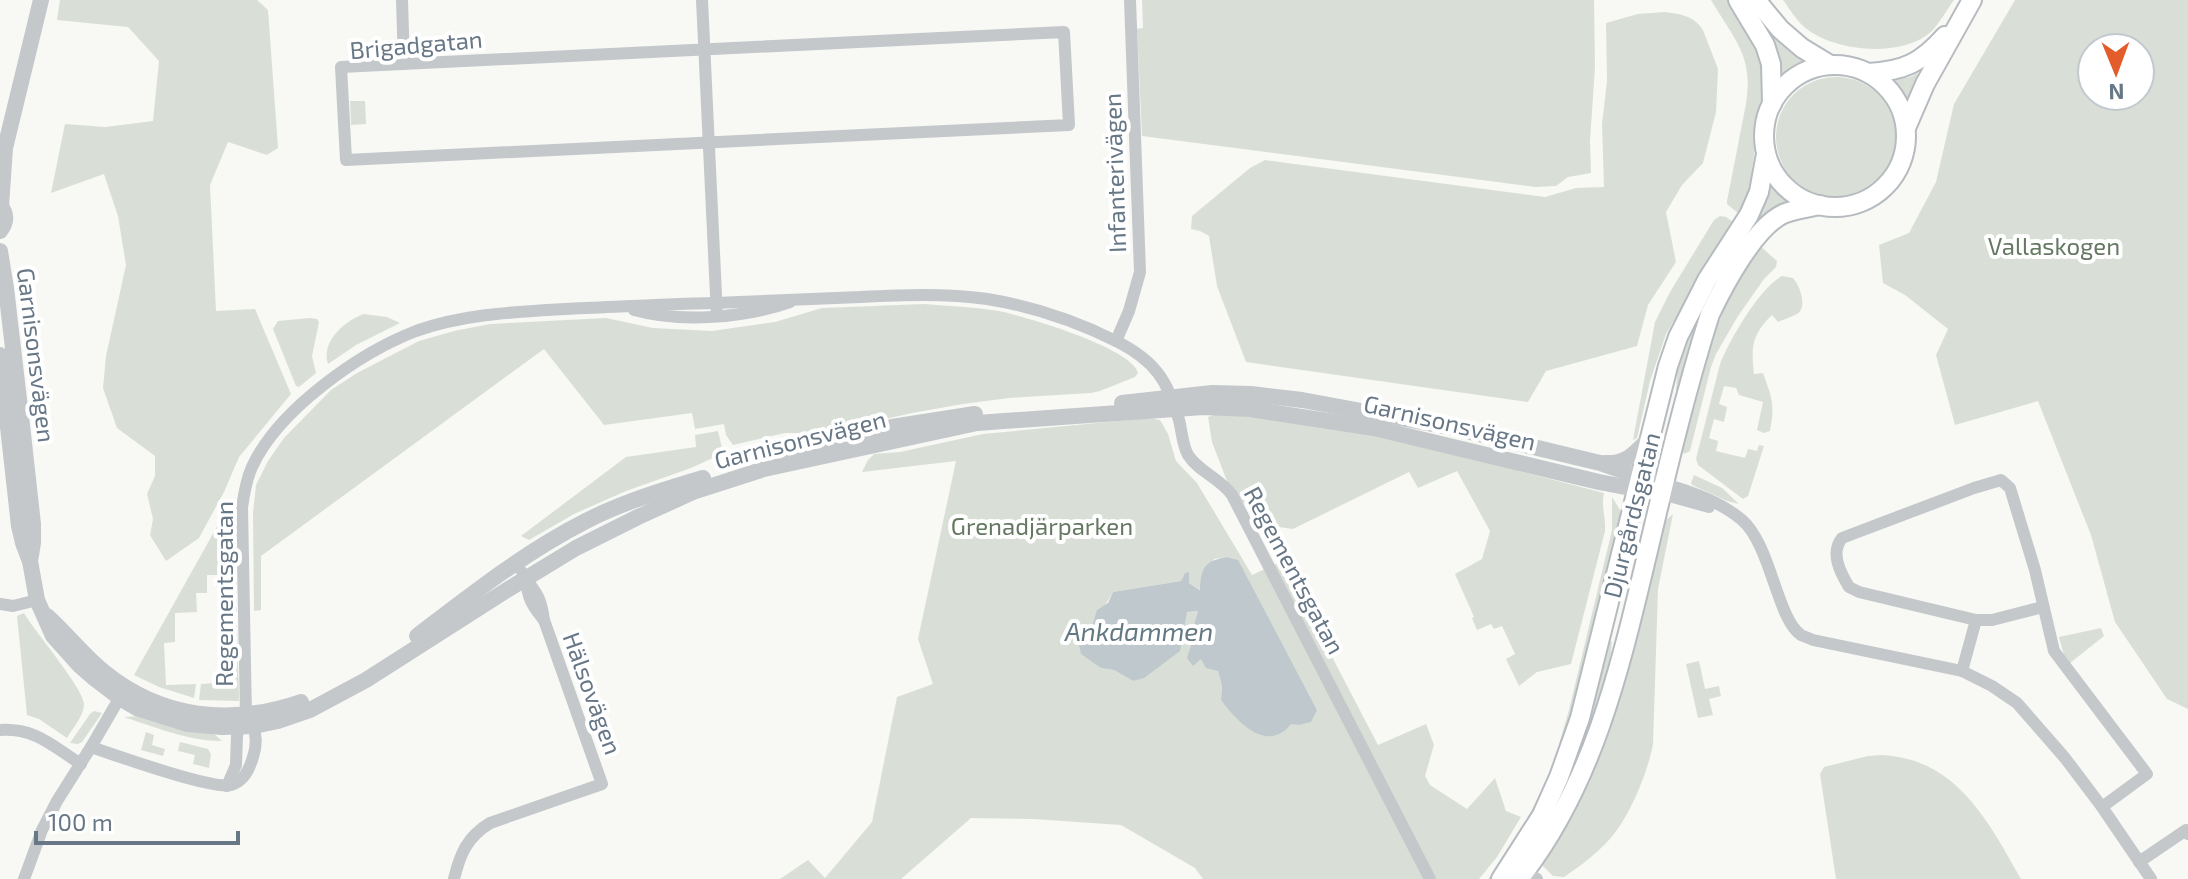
<svg xmlns="http://www.w3.org/2000/svg" width="2188" height="879" viewBox="0 0 2188 879" font-family="'Exo 2',sans-serif">
<style>
.green{fill:#d9dfd6;fill-rule:evenodd}
.water{fill:#bec8cd}
.lines{fill:none;stroke-linecap:round;stroke-linejoin:round}
.secondary-casing{stroke:#b6bbc0;stroke-width:22}
.minor{stroke:#c4c8cb;stroke-width:12}
.tertiary{stroke:#c4c8cb;stroke-width:16}
.secondary{stroke:#fff;stroke-width:18}
.labels{text-anchor:middle;dominant-baseline:central;stroke-width:8;stroke-linejoin:round;paint-order:stroke}
.street-label{font-size:24px;fill:#677786;stroke:#fff}
.park-label{font-size:24px;fill:#657862;stroke:#fff}
.water-label{font-size:26px;font-style:italic;fill:#637882;stroke:#fff}
</style>
<rect width="100%" height="100%" fill="#f8f8f5"/>
<g class="green">
<polygon points="60,0 257,0 268,10 278,148 267,155 228,142 210,185 216,311 255,309 291,394 239,457 224,492 199,538 166,561 150,535 153,519 147,494 155,476 155,456 117,428 103,388 106,356 126,265 118,216 104,174 51,193 65,124 105,127 153,121 159,61 128,27 57,20"/>
<polygon points="1142,0 1594,0 1595,67 1590,141 1591,173 1568,177 1556,186 1536,187 1142,136 1137,29 1143,28"/>
<path d="M1711,0H1727L1760,54L1764,77L1750,186L1745,201L1738,213L1727,204V201L1746,104C1754,56 1734,39 1711,0Z"/>
<path d="M1783,0H1954C1947,10 1940,22 1932,31C1903,59 1830,52 1802,25C1795,18 1789,8 1783,0Z"/>
<path d="M2015,0H2188V709L2167,699L2115,622L2091,535L2038,401L1955,425L1936,355L1948,329L1905,295L1883,283L1879,245L1909,233L1936,182L1954,104ZM2092,48H2140V96H2092Z"/>
<path d="M1750,5L1814,62L1794,70L1782,79C1778,47 1767,32 1750,5Z"/>
<path d="M1665,12C1681,14 1694,16 1703,30L1718,69L1716,112L1703,163L1682,185L1666,212L1676,262L1648,305L1637,346L1546,371L1528,402L1246,362L1217,286L1209,236L1200,231L1191,229L1192,216L1250,168L1265,160L1545,197L1576,188L1604,187L1602,124L1607,81L1606,23L1638,14Z"/>
<polygon points="1927,69 1909,105 1892,81 1910,77"/>
<circle cx="1836" cy="137" r="60"/>
<polygon points="350,101 365,101 366,124 351,125"/>
<polygon points="1768,179 1783,195 1793,203 1755,229 1750,226"/>
<polygon points="1720,216 1726,217 1733,222 1666,334 1650,381 1637,438 1633,440 1655,322 1670,292 1714,220"/>
<path d="M1760,246L1777,261L1776,267L1764,279L1738,316L1716,354L1711,367L1690,451L1684,454L1682,449C1694,397 1705,342 1730,294C1738,277 1750,262 1760,246Z"/>
<path d="M1782,276L1793,278C1800,286 1808,307 1797,314C1792,317 1784,319 1778,322L1772,315C1752,334 1751,347 1754,374L1763,373C1772,398 1775,404 1770,431L1764,433L1757,430L1763,402L1739,395L1736,388L1724,386L1719,404L1727,407L1724,422L1714,419L1709,438L1718,441L1716,451L1745,458L1748,449L1757,451L1759,445L1764,446L1748,496L1743,499L1698,465L1696,459L1720,364C1729,341 1759,288 1782,276Z"/>
<path d="M1714,284L1716,285L1679,402L1675,401C1677,390 1676,379 1678,368C1683,338 1700,310 1714,284Z"/>
<path d="M924,304C949,306 974,307 999,311C1024,316 1133,348 1138,373L1135,377L1100,391L1091,393L1009,398L963,404L912,413L823,433H785L733,445L726,435L724,424L695,429L692,413L604,425L544,349L261,556V610L254,611L253,513L256,485L268,461L284,438L331,390L357,373L419,341L454,331L490,324L606,318L653,328L712,331L775,322L822,308Z"/>
<path d="M363,314L387,317L400,323L356,345L328,364C321,341 344,322 363,314Z"/>
<polygon points="310,318 317,319 319,322 312,356 316,373 299,387 296,386 273,329 278,321"/>
<path d="M1240,413L1395,439L1604,493C1601,505 1606,518 1605,531L1571,664L1537,672L1519,686L1506,659L1515,654L1502,626L1494,629L1491,624L1477,630L1472,618L1474,617L1455,574L1482,559L1490,531L1457,471L1418,488L1409,472L1293,529L1264,525L1230,489L1212,442L1208,417L1215,414Z"/>
<path d="M1149,418L1160,420L1168,434L1176,461L1197,483L1252,575L1282,561L1378,745L1426,724L1434,745L1425,776L1430,785L1467,809L1495,778L1506,811L1521,817L1497,857L1479,879H1203L1195,868L1121,825L1033,819L971,818L901,879H780L808,860L825,878L872,822L897,697L933,684L918,639L956,461L862,472L868,460L874,454L900,452L983,434ZM1227,557L1237,560L1317,710L1299,725L1291,723L1281,733L1221,700L1222,686L1218,671L1201,658L1193,628L1198,611L1187,612C1173,640 1166,672 1133,681L1114,670L1101,668L1079,645L1091,630L1113,592L1181,581L1185,573H1189V583L1201,590L1214,559Z"/>
<polygon points="718,431 722,448 715,457 691,468 626,491 574,514 529,540 521,536 626,457 696,447 695,435"/>
<polygon points="1694,475 1722,488 1739,504 1727,501 1692,485 1691,483"/>
<polygon points="1612,497 1620,510 1620,521 1567,735 1549,784 1495,879 1488,879 1503,861 1525,824 1552,769 1569,710 1612,530"/>
<polygon points="229,505 235,507 237,611 233,614 231,575 207,575 207,593 196,593 197,612 175,613 175,642 164,643 166,685 196,684 194,698 159,687 134,675"/>
<path d="M1673,514L1658,589L1653,744C1648,772 1628,821 1608,841C1596,854 1579,867 1564,877L1553,876L1543,866L1542,858L1663,526L1666,520Z"/>
<path d="M24,613C35,632 84,689 84,704C84,716 72,729 67,738L39,719L27,715L17,616Z"/>
<polygon points="233,623 237,623 239,701 199,700 201,684 235,682"/>
<polygon points="2101,628 2104,636 2070,663 2065,659 2059,637"/>
<path d="M1608,641L1612,642C1608,692 1587,738 1569,784L1566,783L1586,726Z"/>
<polygon points="1699,661 1705,689 1719,686 1721,696 1709,699 1713,715 1698,718 1686,664"/>
<polygon points="94,711 102,713 82,742 78,744 70,743 90,714"/>
<path d="M141,716L213,733L222,741C188,741 155,727 124,717Z"/>
<polygon points="146,732 154,735 152,745 165,749 163,756 141,750"/>
<polygon points="180,742 208,749 211,754 209,768 193,764 195,755 178,751"/>
<path d="M1882,755C1957,759 1988,821 2021,879H1836L1820,774L1824,767L1868,756Z"/>
</g>
<path class="water" d="M1227,557L1238,560L1317,710L1311,722L1299,725L1291,724C1288,727 1285,731 1281,733C1258,746 1233,716 1221,700L1222,686L1218,671L1206,668L1201,659L1193,666L1187,658L1195,633L1193,628L1198,611L1187,612L1180,651L1144,678L1133,681L1114,670L1101,668L1081,654L1079,645L1091,630L1097,610L1108,603L1113,592L1181,581L1185,573L1189,572V583L1200,590C1201,568 1204,561 1227,557Z"/>
<g class="lines">
<g class="secondary-casing">
<g id="secondary">
<polyline points="1738,0 1765,45 1771,64 1772,104"/>
<polyline points="1756,0 1780,29 1802,48 1830,65"/>
<circle cx="1835" cy="136" r="71"/>
<path d="M1868,73C1904,71 1921,63 1945,36"/>
<polyline points="1906,128 1925,84 1972,0"/>
<polyline points="1501,879 1542,815 1559,777 1580,718 1668,366 1678,337 1707,280 1749,215 1759,192 1766,154"/>
<path d="M1519,879C1593,786 1620,668 1647,555C1666,474 1685,393 1710,314C1724,285 1754,228 1783,214C1795,209 1807,208 1820,205"/>
</g>
</g>
<g class="minor">
<polyline points="402,0 404,64"/>
<polyline points="702,0 717,316"/>
<polygon points="1064,32 1069,125 346,160 341,67"/>
<path d="M634,310C681,323 744,318 790,302"/>
<polyline points="1116,341 1129,311 1140,272 1130,0"/>
<path d="M1664,484C1690,491 1721,502 1742,520C1771,545 1777,619 1801,635C1805,637 1809,638 1813,640L1962,671L1992,686L2017,703L2065,758L2102,807L2151,879"/>
<polyline points="1662,494 1709,507"/>
<path d="M526,578C527,597 532,606 544,620"/>
<polyline points="0,604 13,606 37,600"/>
<polyline points="1976,620 1992,620 2043,607"/>
<path d="M1962,671L1976,620L1859,592L1849,587C1840,572 1830,553 1842,538L1974,488L2001,480L2010,488L2035,570L2054,651L2147,774L2102,807"/>
<path d="M246,716L242,508C244,493 246,480 252,467C278,410 359,353 416,331C464,314 514,312 565,309C615,307 665,304 715,303C764,301 812,299 860,297C902,295 944,293 987,299C1031,306 1078,322 1118,342C1155,361 1168,381 1179,420C1182,431 1182,444 1188,455C1199,472 1220,478 1232,495L1430,879"/>
<path d="M0,730C36,728 52,746 81,764"/>
<path d="M91,747C115,755 212,790 231,785C244,781 249,770 253,757C257,746 257,731 250,721"/>
<polyline points="227,786 236,765 237,735 243,721"/>
<polyline points="2139,862 2186,830 2188,834"/>
<polyline points="1519,867 1537,879"/>
<polyline points="24,879 42,830 57,801 91,747 123,692"/>
<path d="M454,879C460,854 467,837 490,823L602,784L544,620C540,592 535,594 522,572"/>
</g>
<g class="tertiary">
<path d="M0,205C7,214 7,222 0,231"/>
<polyline points="1,206 5,148 41,0"/>
<polyline points="0,251 6,288 23,434 33,524 33,543 30,561 37,600 53,636 79,665 95,679 120,698 137,708 188,724 222,727 254,726 278,721 310,710 366,680 507,590 576,548 638,517 693,492 764,469 977,423 1203,407 1250,409 1374,428 1599,482 1662,494"/>
<polyline points="0,355 19,526 23,543 29,559"/>
<polyline points="1122,403 1212,393 1251,394 1302,400 1454,428 1600,463 1652,481"/>
<polyline points="782,454 892,427 975,414"/>
<path d="M1605,463C1628,464 1636,452 1651,437"/>
<path d="M47,616C67,634 83,655 104,672C162,719 231,726 301,702"/>
<path d="M417,636C472,594 525,552 586,521C623,502 663,490 703,478"/>
</g>
<use href="#secondary" class="secondary"/>
</g>
<g class="labels">
<g class="street-label">
<text transform="translate(416 44) rotate(-5)">Brigadgatan</text>
<text transform="translate(1114 173) rotate(-92)">Infanterivägen</text>
<text transform="translate(37 355) rotate(83)">Garnisonsvägen</text>
<text transform="translate(1450 422) rotate(13)">Garnisonsvägen</text>
<text transform="translate(800 439) rotate(-14)">Garnisonsvägen</text>
<text transform="translate(1631 515) rotate(-76)">Djurgårdsgatan</text>
<text transform="translate(1295 570) rotate(62)">Regementsgatan</text>
<text transform="translate(223 594) rotate(-90)">Regementsgatan</text>
<text transform="translate(593 693) rotate(70)">Hälsovägen</text>
</g>
<g class="park-label">
<text x="2054" y="245">Vallaskogen</text>
<text x="1042" y="525">Grenadjärparken</text>
</g>
<g class="water-label">
<text x="1139" y="630">Ankdammen</text>
</g>
</g>
<g transform="translate(2116 72) rotate(179)"><circle r="38" fill="#ffffff" stroke="#c2c9cf" stroke-width="2"/>
<path d="M0-6L14 30L0 20L-14 30Z" fill="#e35d2a"/>
<text y="-12" font-size="22" font-weight="bold" text-anchor="middle" fill="#677786">N</text>
</g>
<path d="M36 831v12h202v-12" fill="none" stroke="#677786" stroke-width="4"/>
<text x="48" y="831" font-size="24" fill="#677786" stroke="#ffffff" stroke-width="6" paint-order="stroke">100 m</text>
</svg>
